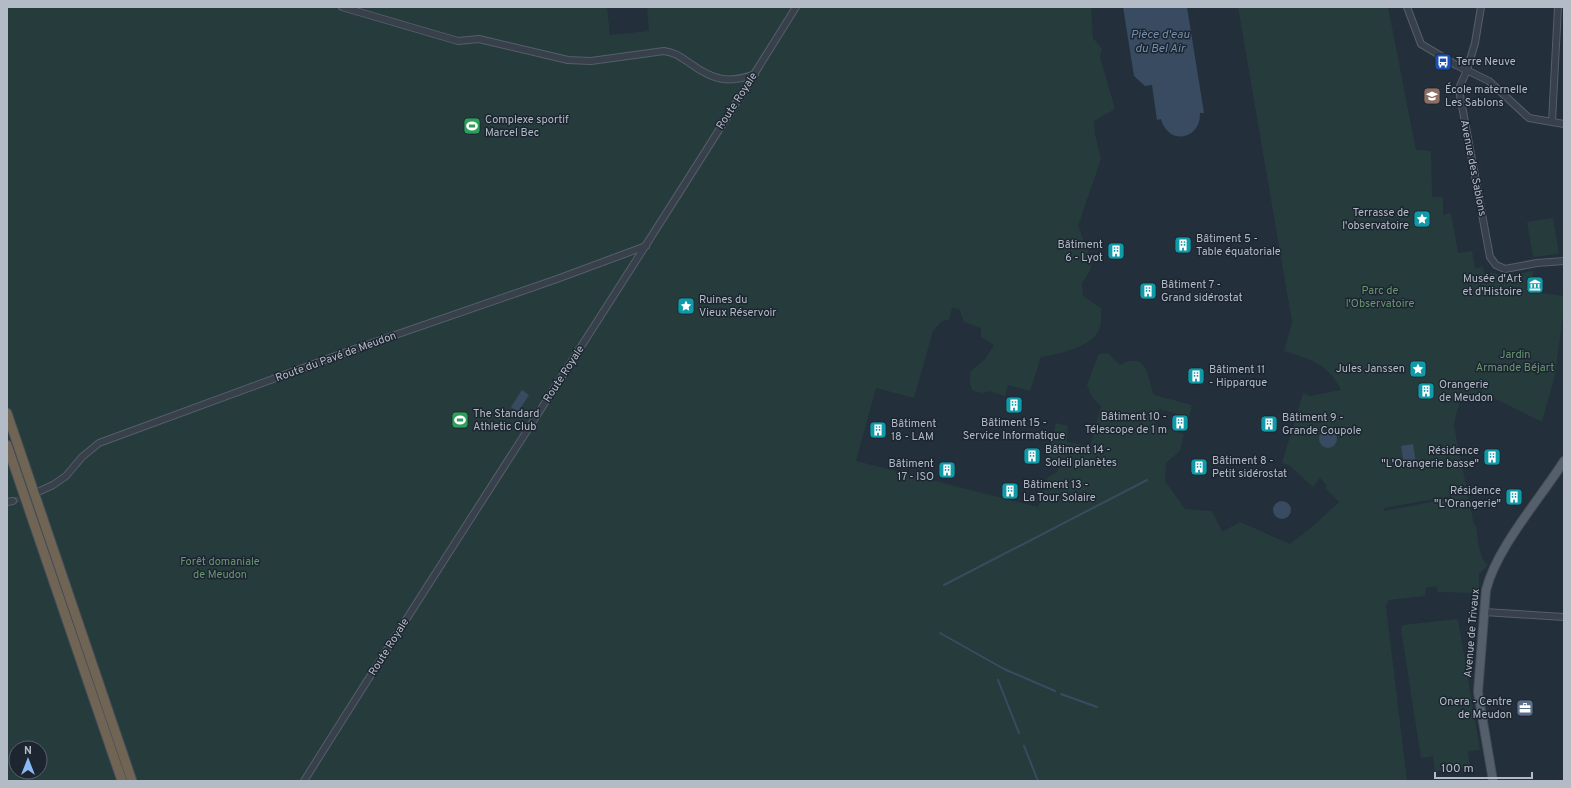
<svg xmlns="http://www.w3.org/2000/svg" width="1571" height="788" viewBox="0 0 1571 788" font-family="Overpass,sans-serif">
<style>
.green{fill:#263c3c;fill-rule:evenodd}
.water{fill:#384b61}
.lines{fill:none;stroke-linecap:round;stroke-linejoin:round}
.stream{stroke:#384b61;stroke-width:2}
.minor-tunnel{stroke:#38444f;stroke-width:6;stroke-dasharray:6 3;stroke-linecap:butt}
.minor-casing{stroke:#555e69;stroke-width:8}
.major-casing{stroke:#434c57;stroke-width:10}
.highway-casing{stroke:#424b56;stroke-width:11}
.minor{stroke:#37404b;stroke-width:6}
.major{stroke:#555f6b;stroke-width:8}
.highway{stroke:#706454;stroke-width:9}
.labels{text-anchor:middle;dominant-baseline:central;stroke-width:3;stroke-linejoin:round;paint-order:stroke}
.poi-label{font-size:11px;fill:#b2bbc6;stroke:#1c2530;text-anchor:start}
.street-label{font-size:11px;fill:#b2bbc6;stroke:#1c2530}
.park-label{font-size:11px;fill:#6a9672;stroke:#1c2530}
.water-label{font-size:12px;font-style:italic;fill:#748ea9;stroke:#1c2530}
</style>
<rect width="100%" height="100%" fill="#232f3a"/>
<g class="green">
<path d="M7,7H607L610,35L649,31L647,7H1091L1093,38L1102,49L1100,57L1115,109L1094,121L1095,134L1101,159L1078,226L1092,262L1090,271L1082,283L1083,296L1101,308C1101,315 1102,325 1099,330C1090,348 1058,354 1041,357L1030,391L1008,385L1005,396L989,391L984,393L973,391L970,384V372L986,358L994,345L981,337V328L964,322L959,309L952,308L949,320L942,321L933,331L914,398L876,388L856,461L1038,507L1048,477L1057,472L1060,465L1048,455L1056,423L1068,426L1067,442L1090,446L1101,406L1092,397L1087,385L1092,371L1099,354L1108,353L1120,365C1147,351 1147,375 1154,395L1192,405L1189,417L1159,409L1155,425L1184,434L1180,451L1166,463L1165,481L1185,509L1212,511L1222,532L1240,522L1290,544L1313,526L1339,502L1325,488L1327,486L1320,478L1313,487L1289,465L1282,463L1303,393L1310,396L1341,390C1327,362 1310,360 1284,351L1292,322L1238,7H1388L1416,150L1431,151L1432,197H1443V215L1451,213L1458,253L1472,251L1475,268L1483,267L1484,273H1494L1503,276L1533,271L1532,292L1564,296V298L1563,315L1555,375L1542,422L1486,394H1463L1456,414L1454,426L1474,525L1476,526C1478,537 1478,557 1488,565L1479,574V593L1438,592L1436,586L1426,588L1425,596L1389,600L1386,606L1407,781H7ZM1452,496V498L1384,511V508ZM16,748H40V772H16Z"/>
<polygon points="1553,218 1559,254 1533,257 1527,222"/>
<polygon points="1458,619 1480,750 1468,751 1470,767 1435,771 1433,756 1421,758 1401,629 1403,625"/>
</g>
<g class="water">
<path d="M1123,7H1187L1204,113H1200C1201,140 1168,146 1161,119L1157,120L1152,85L1145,86L1134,76Z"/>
<polygon points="522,390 529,395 518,412 511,407"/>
<circle cx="1328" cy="439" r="9"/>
<polygon points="1413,444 1416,463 1404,465 1401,446"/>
<circle cx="1282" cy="510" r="9"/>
</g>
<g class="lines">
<g class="stream">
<polyline points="944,585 1147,480"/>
<polyline points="940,633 1004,669 1055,691"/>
<polyline points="998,680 1019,733"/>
<polyline points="1061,694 1097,707"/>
<polyline points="1024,746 1038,781"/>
</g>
<polyline class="minor-tunnel" points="13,501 38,492"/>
<g class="minor-casing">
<g id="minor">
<path d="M342,7L458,41L479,39L568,60L591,61L664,51C677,53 680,57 691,64C713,80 729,84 755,74"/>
<polyline points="1407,7 1421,44 1456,65 1489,81 1529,118 1564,124"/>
<polyline points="1481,7 1475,43 1467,70 1460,86 1460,95 1490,257 1496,265 1505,269 1537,263 1564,261"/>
<polyline points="1552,122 1558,7"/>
<polyline points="40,491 53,485 66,476 82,457 99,443 349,351 557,279 646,246"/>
<polyline points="7,502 13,501"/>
<polyline points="1484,612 1564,617"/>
<path d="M304,781C466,522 635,267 796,7"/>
</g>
</g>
<g class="major-casing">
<path id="major" d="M1493,781L1478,692L1486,590C1497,547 1540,499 1564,461"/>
</g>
<g class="highway-casing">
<g id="highway">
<polyline points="7,413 132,781"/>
<polyline points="7,445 122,781"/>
</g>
</g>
<use href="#minor" class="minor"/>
<use href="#major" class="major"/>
<use href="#highway" class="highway"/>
</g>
<defs>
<g id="bus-square" transform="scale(0.9)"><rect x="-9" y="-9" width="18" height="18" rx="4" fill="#1a4fb4" stroke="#1c2530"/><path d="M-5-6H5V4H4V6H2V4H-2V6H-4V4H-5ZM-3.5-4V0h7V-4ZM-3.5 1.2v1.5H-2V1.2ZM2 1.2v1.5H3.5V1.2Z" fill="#fff"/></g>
<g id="school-square" transform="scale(0.9)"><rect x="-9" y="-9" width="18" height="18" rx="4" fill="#8d6e63" stroke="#1c2530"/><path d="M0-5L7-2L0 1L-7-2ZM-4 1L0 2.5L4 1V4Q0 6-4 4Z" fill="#fff"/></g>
<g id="stadium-square" transform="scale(0.9)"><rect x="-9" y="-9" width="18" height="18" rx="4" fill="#2e9e5b" stroke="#1c2530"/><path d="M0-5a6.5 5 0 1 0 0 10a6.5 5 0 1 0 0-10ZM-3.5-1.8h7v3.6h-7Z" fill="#fff"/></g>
<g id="sight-square" transform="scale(0.9)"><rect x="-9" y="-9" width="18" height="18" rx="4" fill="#0f9aa8" stroke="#1c2530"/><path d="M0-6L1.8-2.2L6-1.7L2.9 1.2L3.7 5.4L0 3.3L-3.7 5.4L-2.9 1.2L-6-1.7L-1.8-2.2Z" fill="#fff"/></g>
<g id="building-square" transform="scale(0.9)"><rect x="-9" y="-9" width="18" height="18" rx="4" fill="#0f9aa8" stroke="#1c2530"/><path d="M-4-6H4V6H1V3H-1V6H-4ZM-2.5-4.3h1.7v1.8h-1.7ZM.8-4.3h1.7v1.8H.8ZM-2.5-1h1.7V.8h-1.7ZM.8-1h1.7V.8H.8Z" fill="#fff"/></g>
<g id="museum-square" transform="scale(0.9)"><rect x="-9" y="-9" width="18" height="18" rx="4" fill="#0f9aa8" stroke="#1c2530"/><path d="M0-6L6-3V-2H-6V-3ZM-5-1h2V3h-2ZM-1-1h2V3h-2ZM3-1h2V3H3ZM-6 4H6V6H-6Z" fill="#fff"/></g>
<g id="office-square" transform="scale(0.9)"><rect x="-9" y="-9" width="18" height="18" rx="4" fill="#5c6f8a" stroke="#1c2530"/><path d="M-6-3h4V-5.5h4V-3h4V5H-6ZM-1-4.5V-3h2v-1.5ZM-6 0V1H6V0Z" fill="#fff"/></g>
</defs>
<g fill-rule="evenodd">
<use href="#bus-square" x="1443" y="62"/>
<use href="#school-square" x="1432" y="96"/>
<use href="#stadium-square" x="472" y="126"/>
<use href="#sight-square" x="1422" y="219"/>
<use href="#building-square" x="1183" y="245"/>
<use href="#building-square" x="1116" y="251"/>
<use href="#museum-square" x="1535" y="285"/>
<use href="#building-square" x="1148" y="291"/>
<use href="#sight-square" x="686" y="306"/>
<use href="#sight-square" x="1418" y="369"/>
<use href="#building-square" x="1196" y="376"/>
<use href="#building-square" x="1426" y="391"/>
<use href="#building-square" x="1014" y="405"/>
<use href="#stadium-square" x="460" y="420"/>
<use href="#building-square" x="1180" y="423"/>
<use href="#building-square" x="1269" y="424"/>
<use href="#building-square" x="878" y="430"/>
<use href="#building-square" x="1032" y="456"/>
<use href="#building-square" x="1492" y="457"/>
<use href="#building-square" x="1199" y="467"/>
<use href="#building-square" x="947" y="470"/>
<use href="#building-square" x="1010" y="491"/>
<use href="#building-square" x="1514" y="497"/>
<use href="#office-square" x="1525" y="708"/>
</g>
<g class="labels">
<g class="poi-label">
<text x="1456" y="62">Terre Neuve</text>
<text x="1445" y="90">École maternelle<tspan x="1445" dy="13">Les Sablons</tspan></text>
<text x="485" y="120">Complexe sportif<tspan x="485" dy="13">Marcel Bec</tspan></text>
<text x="1409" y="213" text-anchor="end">Terrasse de<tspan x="1409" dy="13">l'observatoire</tspan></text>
<text x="1196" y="239">Bâtiment 5 -<tspan x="1196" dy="13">Table équatoriale</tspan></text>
<text x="1103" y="245" text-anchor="end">Bâtiment<tspan x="1103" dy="13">6 - Lyot</tspan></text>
<text x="1522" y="279" text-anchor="end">Musée d'Art<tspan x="1522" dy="13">et d'Histoire</tspan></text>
<text x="1161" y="285">Bâtiment 7 -<tspan x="1161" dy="13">Grand sidérostat</tspan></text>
<text x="699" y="300">Ruines du<tspan x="699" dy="13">Vieux Réservoir</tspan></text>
<text x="1405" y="369" text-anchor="end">Jules Janssen</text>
<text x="1209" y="370">Bâtiment 11<tspan x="1209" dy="13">- Hipparque</tspan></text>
<text x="1439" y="385">Orangerie<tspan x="1439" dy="13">de Meudon</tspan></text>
<text x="473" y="414">The Standard<tspan x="473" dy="13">Athletic Club</tspan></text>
<text x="1167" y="417" text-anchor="end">Bâtiment 10 -<tspan x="1167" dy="13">Télescope de 1 m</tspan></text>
<text x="1282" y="418">Bâtiment 9 -<tspan x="1282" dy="13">Grande Coupole</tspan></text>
<text x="1014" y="423" text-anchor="middle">Bâtiment 15 -<tspan x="1014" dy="13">Service Informatique</tspan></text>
<text x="891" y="424">Bâtiment<tspan x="891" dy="13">18 - LAM</tspan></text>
<text x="1045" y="450">Bâtiment 14 -<tspan x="1045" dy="13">Soleil planètes</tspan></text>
<text x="1479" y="451" text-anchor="end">Résidence<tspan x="1479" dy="13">"L'Orangerie basse"</tspan></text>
<text x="1212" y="461">Bâtiment 8 -<tspan x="1212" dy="13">Petit sidérostat</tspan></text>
<text x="934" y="464" text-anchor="end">Bâtiment<tspan x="934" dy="13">17 - ISO</tspan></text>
<text x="1023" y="485">Bâtiment 13 -<tspan x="1023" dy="13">La Tour Solaire</tspan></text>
<text x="1501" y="491" text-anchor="end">Résidence<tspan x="1501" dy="13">"L'Orangerie"</tspan></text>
<text x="1512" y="702" text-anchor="end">Onera - Centre<tspan x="1512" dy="13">de Meudon</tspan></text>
</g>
<g class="street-label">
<text transform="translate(737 101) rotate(-57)">Route Royale</text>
<text transform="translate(1473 168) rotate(79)">Avenue des Sablons</text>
<text transform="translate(336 357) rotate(-20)">Route du Pavé de Meudon</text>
<text transform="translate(564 374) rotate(-57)">Route Royale</text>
<text transform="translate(1472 633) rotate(-85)">Avenue de Trivaux</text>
<text transform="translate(389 647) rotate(-58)">Route Royale</text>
</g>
<g class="park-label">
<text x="1380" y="291">Parc de<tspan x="1380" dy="13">l'Observatoire</tspan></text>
<text x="1515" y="355">Jardin<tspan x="1515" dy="13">Armande Béjart</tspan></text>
<text x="220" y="562">Forêt domaniale<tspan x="220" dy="13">de Meudon</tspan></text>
</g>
<g class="water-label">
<text x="1160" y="35">Pièce d'eau<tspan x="1160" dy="14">du Bel Air</tspan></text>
</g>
</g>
<rect width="1571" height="788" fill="none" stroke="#b2bbc6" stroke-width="16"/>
<g transform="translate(28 760)"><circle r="19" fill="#1c2530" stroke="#58616c"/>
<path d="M0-3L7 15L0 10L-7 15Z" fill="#8bb9f3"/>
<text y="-6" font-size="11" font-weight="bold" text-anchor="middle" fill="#b2bbc6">N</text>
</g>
<path d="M1435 772v6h97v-6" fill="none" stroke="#b2bbc6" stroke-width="2"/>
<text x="1441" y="772" font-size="12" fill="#b2bbc6" stroke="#1c2530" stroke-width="3" paint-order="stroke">100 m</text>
</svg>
